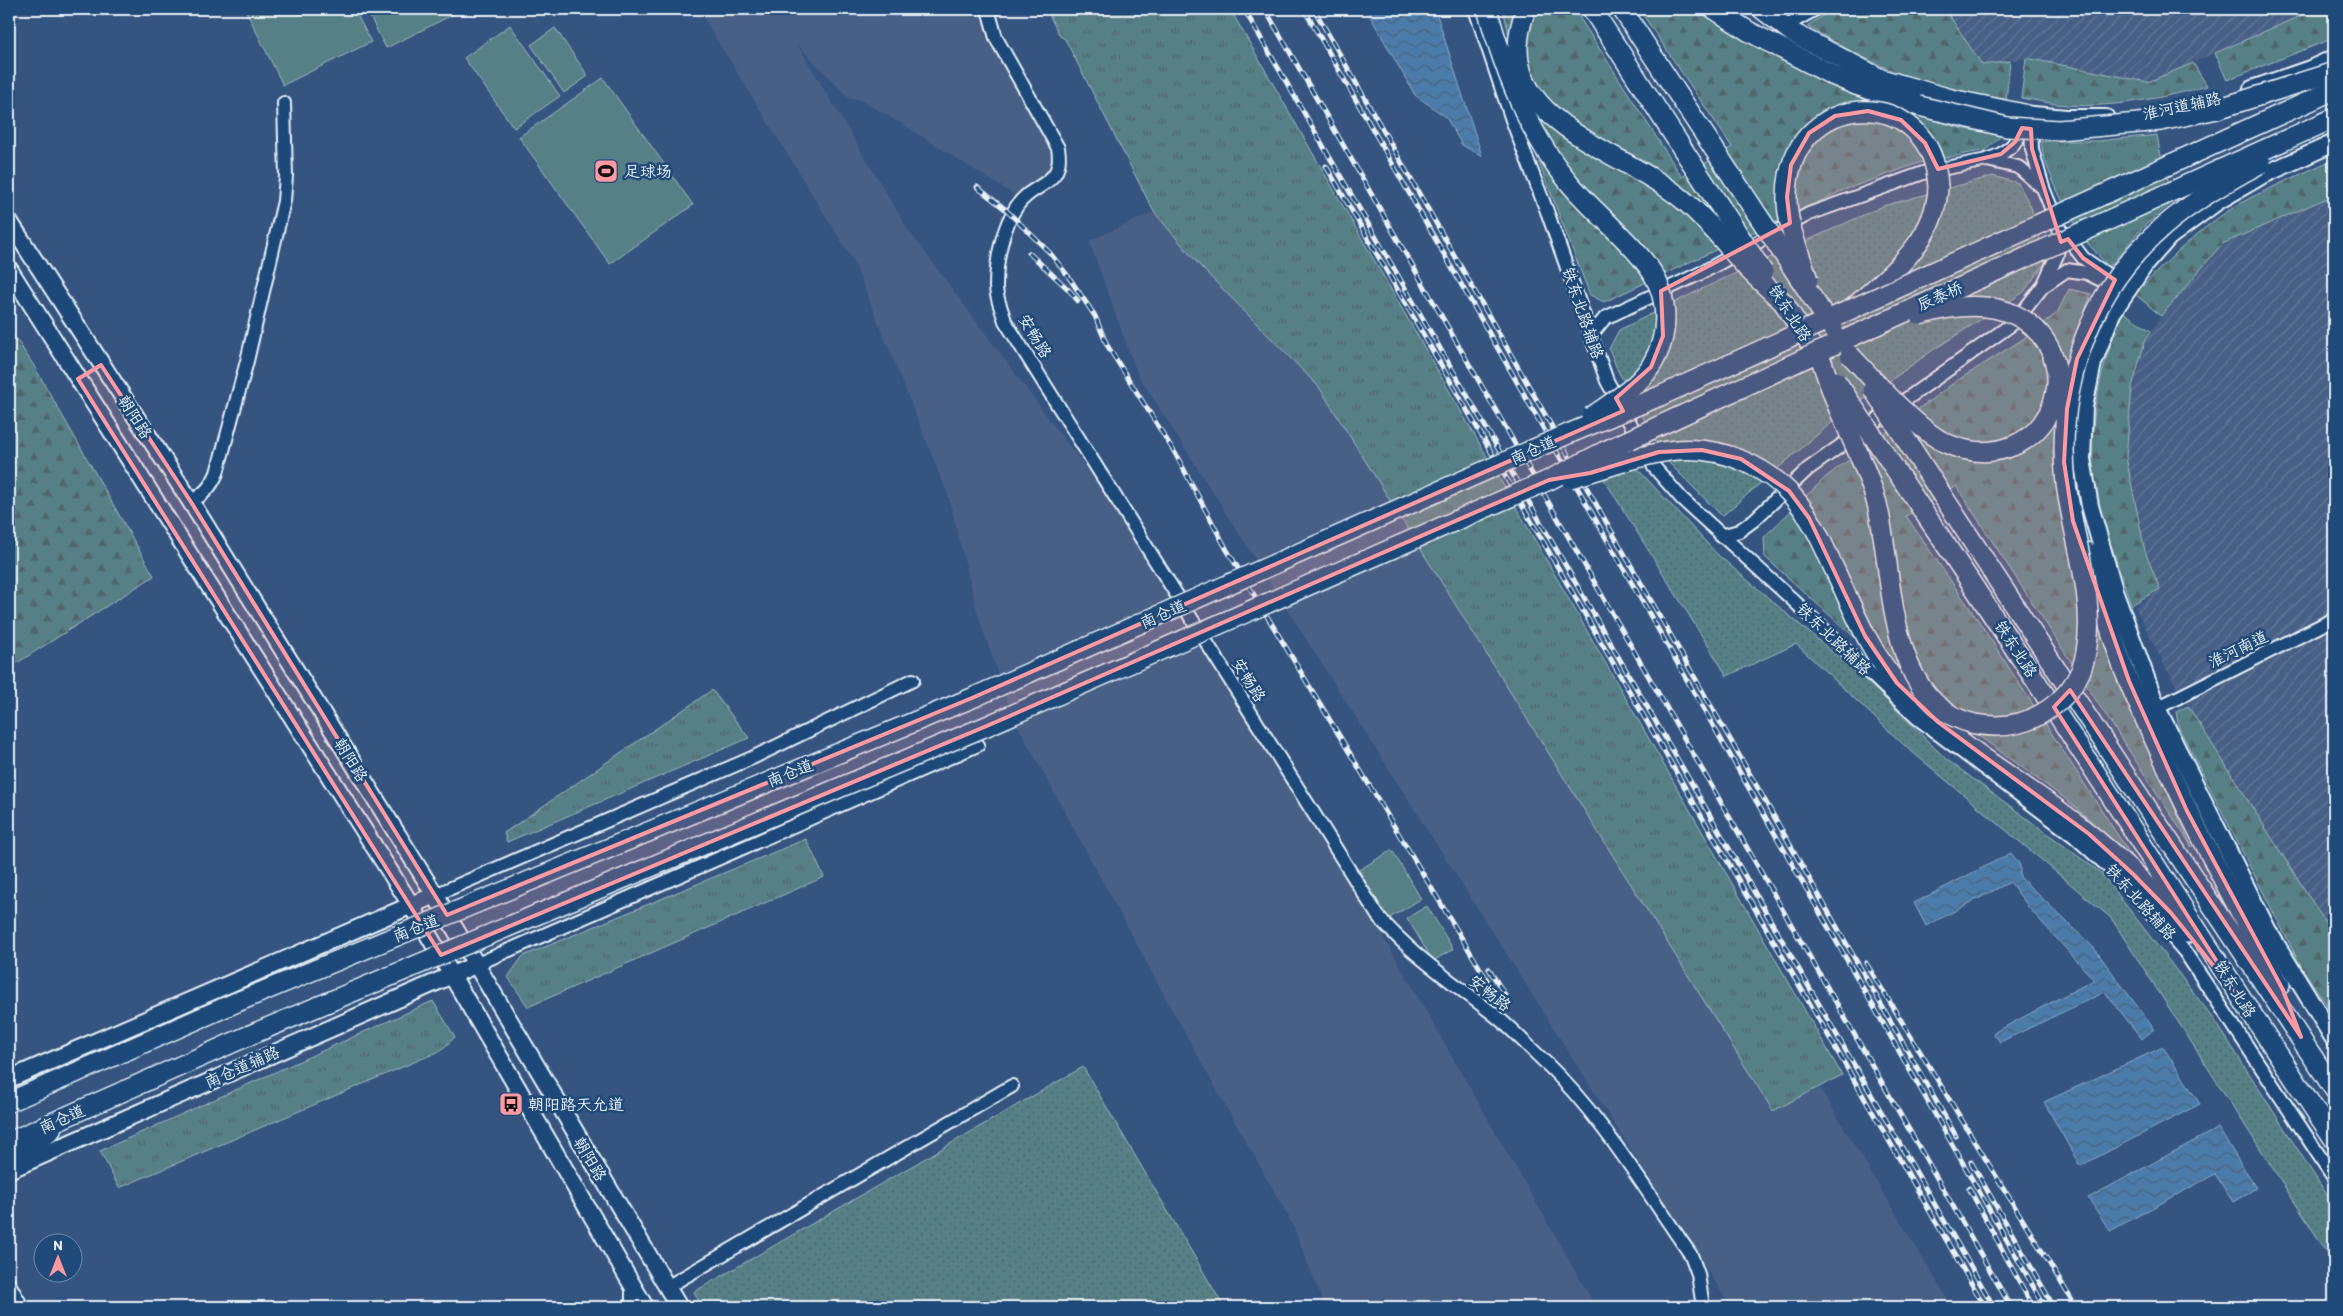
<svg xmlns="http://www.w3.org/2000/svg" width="2343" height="1316" viewBox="0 0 2343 1316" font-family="Itim,'LXGW WenKai TC',sans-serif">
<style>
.built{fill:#486086}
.industrial{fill:url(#industrial-furrows)}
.grass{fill:url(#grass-tufts);stroke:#9fb8bf}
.forest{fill:url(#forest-firs);stroke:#9fb8bf}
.park{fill:url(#park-dots);stroke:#9fb8bf}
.pitch{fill:#567f86;stroke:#9fb8bf}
.water{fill:url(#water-waves);stroke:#8aaac9}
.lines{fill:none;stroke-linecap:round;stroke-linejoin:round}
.minor-casing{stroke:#e8f1f8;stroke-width:16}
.major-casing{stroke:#e8f1f8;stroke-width:20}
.highway-casing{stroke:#e8f1f8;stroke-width:22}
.minor{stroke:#1f4a7a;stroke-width:12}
.major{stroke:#1f4a7a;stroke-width:16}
.highway{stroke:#1f4a7a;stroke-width:19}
.rail-casing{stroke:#e8f1f8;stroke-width:5}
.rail{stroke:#1f4a7a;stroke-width:3;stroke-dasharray:9;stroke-linecap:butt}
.highway-bridge-casing{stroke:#e8f1f8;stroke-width:22;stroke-linecap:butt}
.highway-bridge{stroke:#1f4a7a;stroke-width:19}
.marked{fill:#ff9aa2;fill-opacity:0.2;stroke:#ff9aa2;stroke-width:4;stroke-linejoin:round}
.labels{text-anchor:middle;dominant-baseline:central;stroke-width:5;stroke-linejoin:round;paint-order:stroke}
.street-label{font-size:16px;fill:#e8f1f8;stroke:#1f4a7a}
.poi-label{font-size:16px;fill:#e8f1f8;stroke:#1f4a7a;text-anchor:start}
</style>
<defs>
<pattern id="industrial-furrows" width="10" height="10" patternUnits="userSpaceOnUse" patternTransform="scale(1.25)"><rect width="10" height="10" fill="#486086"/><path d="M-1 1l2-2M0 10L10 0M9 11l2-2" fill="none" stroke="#627798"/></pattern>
<pattern id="grass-tufts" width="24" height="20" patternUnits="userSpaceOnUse" patternTransform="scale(1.25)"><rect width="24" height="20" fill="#567f86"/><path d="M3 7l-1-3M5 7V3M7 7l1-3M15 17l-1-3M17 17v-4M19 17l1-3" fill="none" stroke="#4f666b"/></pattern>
<pattern id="forest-firs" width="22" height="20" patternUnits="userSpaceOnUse" patternTransform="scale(1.25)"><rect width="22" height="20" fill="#567f86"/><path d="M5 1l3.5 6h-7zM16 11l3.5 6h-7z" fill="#4f666b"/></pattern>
<pattern id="park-dots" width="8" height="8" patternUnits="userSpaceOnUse" patternTransform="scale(1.25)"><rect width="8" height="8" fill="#567f86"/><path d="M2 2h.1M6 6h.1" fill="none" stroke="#4f666b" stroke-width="1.8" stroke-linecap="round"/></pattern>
<pattern id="water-waves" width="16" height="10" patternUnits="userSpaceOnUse" patternTransform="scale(1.25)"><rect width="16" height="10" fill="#4c7ba9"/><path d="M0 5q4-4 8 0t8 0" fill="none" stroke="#49647e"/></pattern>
</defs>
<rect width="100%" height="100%" fill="#355580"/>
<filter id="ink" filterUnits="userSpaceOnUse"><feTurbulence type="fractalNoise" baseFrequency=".02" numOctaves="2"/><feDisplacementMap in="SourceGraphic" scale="10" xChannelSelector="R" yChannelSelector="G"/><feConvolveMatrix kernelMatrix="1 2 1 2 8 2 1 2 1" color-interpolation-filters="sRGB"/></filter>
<g filter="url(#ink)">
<g class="built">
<polygon points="698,9 984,9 985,28 1050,145 1055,161 1052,171 1016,196 901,123 856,98 850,99 797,44 909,231 1072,450 1143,534 1227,665 1596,1307 1325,1307 1292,1223 1192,1046 1012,715 979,618 948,495 854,262"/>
<polygon points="1154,212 1200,266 1319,387 1773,1111 1820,1088 1952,1307 1731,1307 1137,373 1089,241"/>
</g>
<g class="industrial">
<polygon points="1945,9 2316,9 2148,82 2026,58 1982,65"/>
<polygon points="2334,195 2334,936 2193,715 2166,668 2135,607 2160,589 2145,551 2126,457 2132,387 2145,341 2167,307 2222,244"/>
</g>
<g class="grass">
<polygon points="1046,9 1230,9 1842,1075 1773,1111 1319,387 1200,266 1154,212 1065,39 1060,36"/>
<path d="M2157,135L2160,152L2174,201L2143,227L2109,267C2102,259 2093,250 2086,241C2070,218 2043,168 2041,141H2098Z"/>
<polygon points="712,690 749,738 507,842 504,833"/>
<polygon points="806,839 824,877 528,1007 508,977 523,956"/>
<polygon points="433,1001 455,1037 440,1051 119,1188 100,1151"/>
</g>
<g class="forest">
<polygon points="1503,9 1574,9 1682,177 1732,147 1639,9 1711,9 1908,112 1960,128 1988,133 2004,133 1986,150 1919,163 1844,190 1604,302 1590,295 1538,160"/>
<path d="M1833,9H1945L1982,65L2010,61L2006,100C1968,92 1928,85 1893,71C1863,58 1835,43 1807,26Z"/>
<polygon points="2316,9 2334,9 2334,38 2227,80 2215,53"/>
<path d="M2026,58L2148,82L2193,63L2207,86C2162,98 2114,108 2066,105C2051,104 2036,100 2021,98Z"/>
<path d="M2334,159V195L2222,244L2161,316L2135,294C2170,258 2205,222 2250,198C2278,184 2306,172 2334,159Z"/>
<polygon points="2069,289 2091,294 2077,333 2055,426 2053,454 2065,524 2102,638 2126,698 2192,847 1956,486 1906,516 1980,623 2132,857 2067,800 1983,739 1953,721 1844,628 1765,557 1764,537 1827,476 1955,382 2020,341 2057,313"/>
<path d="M2123,312L2151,331L2145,341L2132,387L2126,457L2145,551L2160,589L2131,605C2120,570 2106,535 2098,499C2083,439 2099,368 2123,312Z"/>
<polygon points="9,328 34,366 154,576 9,668"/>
<polygon points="2188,706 2334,936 2334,1016 2302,968 2179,728 2176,712"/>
</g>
<g class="park">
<polygon points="1993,176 2018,183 2031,207 2046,261 2024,292 1933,350 1830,424 1722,516 1666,460 1618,371 1609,349 1619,330 1710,285 1883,206"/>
<polygon points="1633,464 1718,555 1871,685 1946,759 2101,873 2214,1019 2334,1206 2334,1263 2111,918 1904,745 1796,644 1727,676 1602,476"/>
<polygon points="1083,1067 1224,1307 702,1307 694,1292"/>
</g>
<g class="pitch">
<polygon points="245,9 354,9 371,42 283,85"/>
<polygon points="366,9 461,9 462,10 386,48"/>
<polygon points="510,25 560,96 514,128 464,58"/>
<polygon points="555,28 588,76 564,93 531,45"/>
<polygon points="603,78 693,205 610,264 519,137"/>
<polygon points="1392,850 1421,899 1388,919 1359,870"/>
<polygon points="1427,906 1453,949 1433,961 1407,918"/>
</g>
<g class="water">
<polygon points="1366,9 1435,9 1482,156 1462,145 1446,117 1415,95"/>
<polygon points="2011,853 2020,865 2020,877 2094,948 2154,1029 2142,1039 2105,992 2000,1042 1993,1033 2094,980 2030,909 2010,882 1926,926 1914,903"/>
<polygon points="2163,1047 2200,1104 2080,1166 2044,1102"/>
<polygon points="2218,1128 2256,1188 2233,1202 2215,1174 2110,1231 2088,1198"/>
</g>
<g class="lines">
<g class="minor-casing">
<g id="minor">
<path d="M988,9L996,38L1058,148C1065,187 1032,182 1017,206C1002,228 996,261 996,287C996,298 1002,310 1005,321L1378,916C1414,958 1455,983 1497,1017C1513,1030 1529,1047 1544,1061C1603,1117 1645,1190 1691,1255L1698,1274L1703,1307"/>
<polyline points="1475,9 1512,120 1548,214 1607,381 1654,467 1682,499 1794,601 1917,718 2074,836 2124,881 2185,952 2334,1178"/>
<polyline points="1785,26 1816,9"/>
<polyline points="2031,122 2032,149 2043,188"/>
<polyline points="2064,233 2083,258 2121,284"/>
<polyline points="2045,285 2067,270 2087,273 2101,280"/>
<polyline points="1591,335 1605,318 1703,272 1809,214 1926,172 1987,160 2001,154 2012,146 2019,136 2023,121"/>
<path d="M191,502C204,494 211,487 217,473L247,361L284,201L286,176L284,103"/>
<polyline points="1721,536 1739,531 1754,520 1808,469 2015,322 2043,286 2057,255 2060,237 2059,227 2043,188 2018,167 1987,160"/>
<polyline points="2157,708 2334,619"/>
<polyline points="435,895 752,758 913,680"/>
<polyline points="475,965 978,745"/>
<polyline points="9,1284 22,1307"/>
<polyline points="667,1287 1012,1086"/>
<polyline points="632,1307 632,1287"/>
</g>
</g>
<g class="major-casing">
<g id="major">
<polyline points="2252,89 2310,69 2334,58"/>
<polyline points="2024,114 2066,118 2106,118"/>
<polyline points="2334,143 2259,177 2218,201 2169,237 2146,263 2112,313 2093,363 2084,407 2082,459 2090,506 2114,590 2157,708 2268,931 2334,1039"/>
<polyline points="9,221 191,502 435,895 679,1307"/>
<polyline points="9,269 411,905 645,1307"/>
<polyline points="9,1079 435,895"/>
<polyline points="11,1169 475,965"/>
</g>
</g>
<g class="highway-casing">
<g id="highway">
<polyline points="1592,9 1691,162"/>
<polyline points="1622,9 1714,149"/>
<polyline points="1714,9 1748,31 1832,75 1856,85 1919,106"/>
<polyline points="1762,9 1793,33 1881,79 1951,99 2024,114"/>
<polyline points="1783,302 1822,362"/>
<path d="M1856,305C1892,273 1936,240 1938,187"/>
<polyline points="1942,495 2130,782 2334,1089"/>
<path d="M1921,508C2062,716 2195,930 2334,1139"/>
<path d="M2086,552C2102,595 2111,640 2129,682C2173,786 2225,886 2280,985"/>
<path d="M1837,575C1855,613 1870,652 1898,684C1943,735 2004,771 2058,810C2106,845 2151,886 2187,933"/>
<polyline points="9,1102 237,1002"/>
<polyline points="9,1142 250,1035"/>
<polyline points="9,1167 51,1130"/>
</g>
</g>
<use href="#minor" class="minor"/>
<use href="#major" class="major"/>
<use href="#highway" class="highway"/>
<g class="rail-casing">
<g id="rail">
<polyline points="1244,9 1994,1307"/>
<polyline points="1265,9 2011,1307"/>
<polyline points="1304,9 2045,1307"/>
<polyline points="1314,9 1956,1136"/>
<polyline points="1326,166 1985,1307"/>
<polyline points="977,187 1005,209 1050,253 1068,276 1095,316 1107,345 1175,453 1227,550 1498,998"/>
<polyline points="1029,253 1068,289 1078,301"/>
<polyline points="1866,963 2076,1307"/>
<polyline points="1489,969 1505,995"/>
<polyline points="1971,1162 2054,1307"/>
<polyline points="1969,1188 2033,1307"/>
</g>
</g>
<use href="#rail" class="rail"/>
<g class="highway-bridge-casing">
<g id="highway-bridge">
<path d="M1487,9C1504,69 1527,131 1567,180C1590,209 1620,231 1643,260C1669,290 1672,332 1651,366C1638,387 1611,403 1591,417"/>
<path d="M1526,9C1484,120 1618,146 1682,199C1707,219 1726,245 1747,268C1759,280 1771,291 1783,302"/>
<polyline points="1919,106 2007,127 2059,130 2161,121 2217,109 2334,72"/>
<polyline points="1714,149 1833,329"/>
<polyline points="1691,162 1763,272"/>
<path d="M1808,280C1800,253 1786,224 1787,196C1788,87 1933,81 1938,187"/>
<path d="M1850,355C1874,380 1909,421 1938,439C1987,468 2050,446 2057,385C2058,370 2054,355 2046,342C2017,299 1964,302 1919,315"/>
<path d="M1822,362C1829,383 1836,405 1846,425C1857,451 1870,477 1877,504C1895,573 1884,704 1975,724C1997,728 2021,726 2041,714C2064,701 2082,679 2086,652C2096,599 2073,537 2066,484C2056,394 2086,298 2153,236C2184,206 2223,183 2261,163"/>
<polyline points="1836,381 1921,508"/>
<polyline points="1873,389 1942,495"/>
<path d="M1570,478C1600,470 1628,459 1658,453C1716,440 1777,466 1808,517C1820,535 1828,556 1837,575"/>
<polyline points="237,1002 972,698 1568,434 1660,396 2334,90"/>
<polyline points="250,1035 989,725 1549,480 1605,451 1855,335 2334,118"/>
</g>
</g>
<use href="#highway-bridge" class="highway-bridge"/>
</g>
</g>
<path class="marked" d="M1868,111L1901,120L1925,143L1938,169L2001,154L2015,142L2022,128L2031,129L2032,149L2061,242L2068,239L2083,258L2115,280L2077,359L2067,409L2064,462L2073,521L2129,681L2187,811L2283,990L2301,1037L2070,690L2054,707L2244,1004L2171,913L2133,874L2089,834L1938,722L1897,683L1865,636L1809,518L1789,491L1741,459L1702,450L1659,452L1590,473L1549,480L989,725L441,955L78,379L101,365L191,502L447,915L972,698L1623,411L1616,398L1651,367L1663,336L1661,291L1790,223L1787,197L1791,165L1809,133L1835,116Z"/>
<defs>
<g id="stadium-square" transform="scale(1.25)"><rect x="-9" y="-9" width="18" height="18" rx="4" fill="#ff9aa2" stroke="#1f4a7a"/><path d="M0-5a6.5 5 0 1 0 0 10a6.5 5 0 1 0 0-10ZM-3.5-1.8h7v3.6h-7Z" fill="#111"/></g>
<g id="bus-square" transform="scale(1.25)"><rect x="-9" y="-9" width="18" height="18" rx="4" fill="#ff9aa2" stroke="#1f4a7a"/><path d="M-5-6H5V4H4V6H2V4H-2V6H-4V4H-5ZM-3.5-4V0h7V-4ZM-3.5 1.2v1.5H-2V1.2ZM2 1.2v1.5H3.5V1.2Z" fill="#111"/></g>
</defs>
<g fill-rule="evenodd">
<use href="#stadium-square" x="606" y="171"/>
<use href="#bus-square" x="511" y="1104"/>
</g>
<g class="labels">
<g class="street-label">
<text transform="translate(2182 106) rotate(-12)">淮河道辅路</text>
<text transform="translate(1940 296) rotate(-24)">辰泰桥</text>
<text transform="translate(1583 313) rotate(71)">铁东北路辅路</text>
<text transform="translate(1790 313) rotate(57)">铁东北路</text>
<text transform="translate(1035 336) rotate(59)">安畅路</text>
<text transform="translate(135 417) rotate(57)">朝阳路</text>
<text transform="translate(1533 450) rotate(-24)">南仓道</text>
<text transform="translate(1163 614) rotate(-24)">南仓道</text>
<text transform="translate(1834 639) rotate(44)">铁东北路辅路</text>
<text transform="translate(2016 649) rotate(57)">铁东北路</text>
<text transform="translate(2238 649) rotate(-26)">淮河南道</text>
<text transform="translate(1249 680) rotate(58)">安畅路</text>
<text transform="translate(351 760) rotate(58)">朝阳路</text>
<text transform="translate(790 773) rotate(-22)">南仓道</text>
<text transform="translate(2141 902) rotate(48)">铁东北路辅路</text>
<text transform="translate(416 928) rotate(-22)">南仓道</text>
<text transform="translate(2235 989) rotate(58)">铁东北路</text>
<text transform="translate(1490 993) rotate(38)">安畅路</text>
<text transform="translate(242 1067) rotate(-24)">南仓道辅路</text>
<text transform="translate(62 1119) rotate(-24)">南仓道</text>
<text transform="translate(590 1159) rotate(59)">朝阳路</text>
</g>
<g class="poi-label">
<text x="624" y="171">足球场</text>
<text x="528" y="1104">朝阳路天允道</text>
</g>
</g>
<rect width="2343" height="1316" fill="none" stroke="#1f4a7a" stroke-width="30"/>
<rect x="15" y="15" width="2313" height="1286" fill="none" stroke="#e8f1f8" stroke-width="2" filter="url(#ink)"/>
<g transform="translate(58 1258)"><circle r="24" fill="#1f4a7a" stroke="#6f8dac"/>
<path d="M0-4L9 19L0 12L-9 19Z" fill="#ff9aa2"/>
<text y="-8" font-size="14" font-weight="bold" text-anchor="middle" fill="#e8f1f8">N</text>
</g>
</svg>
